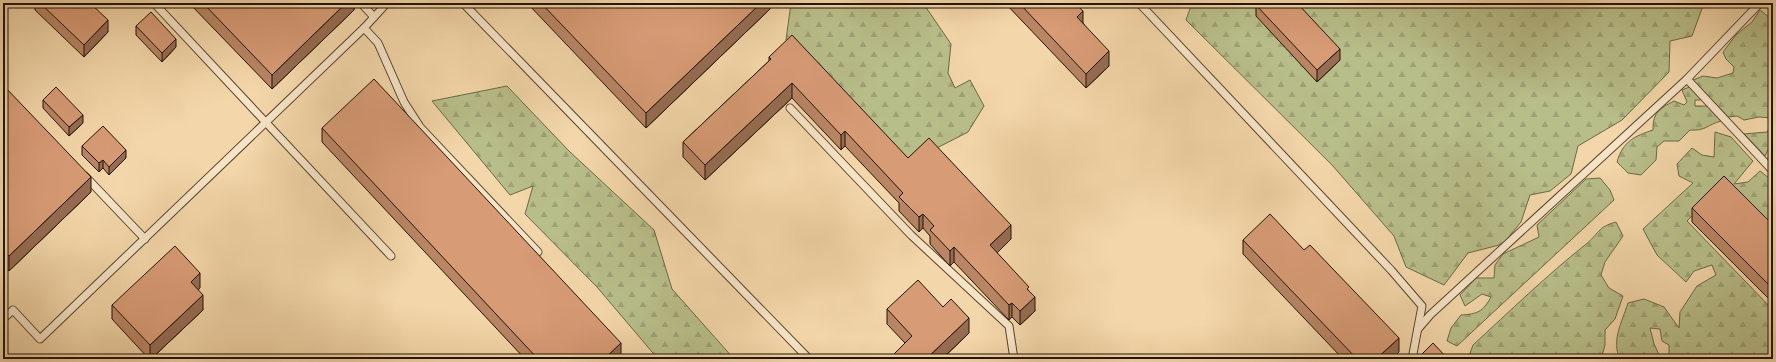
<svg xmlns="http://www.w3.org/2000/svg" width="1776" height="362" viewBox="0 0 1776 362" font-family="Alegreya,serif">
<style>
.forest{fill:url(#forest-firs);stroke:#6c6846}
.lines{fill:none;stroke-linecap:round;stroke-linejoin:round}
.service-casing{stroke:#56442b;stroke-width:9}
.service{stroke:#f7e4c7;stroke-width:7}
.wall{fill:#b98565;stroke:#211301}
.shaded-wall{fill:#966c53;stroke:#211301}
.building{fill:#d79b76;stroke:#211301}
</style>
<defs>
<pattern id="forest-firs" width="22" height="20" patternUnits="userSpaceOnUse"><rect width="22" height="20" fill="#b8be8a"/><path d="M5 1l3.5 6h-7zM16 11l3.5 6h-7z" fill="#9ea275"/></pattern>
</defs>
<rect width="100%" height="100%" fill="#f3d6a9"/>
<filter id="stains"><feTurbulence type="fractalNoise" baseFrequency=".005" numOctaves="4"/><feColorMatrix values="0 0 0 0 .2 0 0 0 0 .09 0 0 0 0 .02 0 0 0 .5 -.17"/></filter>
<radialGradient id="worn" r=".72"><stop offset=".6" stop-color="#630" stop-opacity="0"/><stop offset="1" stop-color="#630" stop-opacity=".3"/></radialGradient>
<g class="forest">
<polygon points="791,3 923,3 951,44 948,73 955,88 970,80 984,106 968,132 929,152 907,161 801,46 786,40"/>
<polygon points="1192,3 1704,3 1692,36 1670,41 1669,72 1622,120 1578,146 1571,174 1550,191 1530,195 1521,222 1503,244 1468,253 1444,285 1406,267 1394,236 1332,165 1186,20"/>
<polygon points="1760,10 1770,18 1773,23 1773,118 1759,117 1744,120 1737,116 1728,117 1693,80 1703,76 1717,78 1733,73 1734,67 1726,59 1723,52 1736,35 1752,22"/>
<polygon points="507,86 569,151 654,230 672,289 734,359 658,359 597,287 525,214 533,186 510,195 432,101"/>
<path d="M1689,87L1702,100H1695V106H1707L1721,121C1707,125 1706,131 1690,130L1679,141H1664L1657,147L1656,160L1641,175L1628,173L1617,162C1623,141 1635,136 1653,130C1653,112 1659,109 1674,101L1684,105L1687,102L1682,90Z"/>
<polygon points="1773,124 1773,149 1768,150 1765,156 1744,134 1767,132"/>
<path d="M1715,132L1731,137L1753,161L1734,184L1748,182L1760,171L1773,181V233L1723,185L1687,221L1773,310V359H1669V345L1662,341L1660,329L1650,328L1654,344L1661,359H1620C1611,341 1622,322 1628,303L1644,299L1664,307L1679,328L1680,312L1697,286L1716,275L1712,265L1694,271L1686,282L1657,255L1643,229L1693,183L1679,176L1677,164L1692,148L1702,155L1714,157Z"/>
<path d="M1600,178L1610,190L1614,200L1457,346L1447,341L1451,328L1461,315C1477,314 1483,312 1491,297L1482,294L1465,306L1460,295L1476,278H1494L1495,265L1503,254L1539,237L1537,225L1586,179Z"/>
<path d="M1616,222L1623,236L1605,262L1601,275L1609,288L1623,296L1615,319L1605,330V345L1601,359H1468L1473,345C1510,311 1546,276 1585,245C1599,234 1597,227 1616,222Z"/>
</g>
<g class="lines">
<g class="service-casing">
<g id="service">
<polyline points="154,3 391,256"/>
<polyline points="361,3 374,17"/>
<polyline points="463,3 809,359"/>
<polyline points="1139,3 1391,270 1422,306 1412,359"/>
<polyline points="364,28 378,43 404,102 420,127 538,252"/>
<polyline points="1687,79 1760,3"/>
<polyline points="790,108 911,235 1009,326 1014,359"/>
<polyline points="85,176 145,239"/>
<polyline points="3,319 13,310 40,339 364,28 387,3"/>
<polyline points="1418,329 1430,315 1687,79 1773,171"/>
</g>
</g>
<use href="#service" class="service"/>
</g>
<g class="wall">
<polygon points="35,3 90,3 108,32 84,57 35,10"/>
<polygon points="189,3 354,3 354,10 272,89"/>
<polygon points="527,3 770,3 770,9 646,128"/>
<polygon points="1005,3 1075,3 1083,23 1109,66 1086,88"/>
<polygon points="1256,5 1340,60 1317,82 1256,16"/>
<polygon points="136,26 176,47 162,62 136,35"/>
<polygon points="769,57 908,158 1011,239 997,253 1029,291 1035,311 1020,325 1012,317 1009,320 954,262 950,266 930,244 930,236 923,228 919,232 899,211 899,203 845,146 841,150 792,98 705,180 683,157 683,142 769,61"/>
<polygon points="3,85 91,192 9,271 3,264"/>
<polygon points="43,100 83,123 69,136 43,108"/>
<polygon points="322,128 621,358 620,359 525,359 322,142"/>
<polygon points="82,146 126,158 109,175 103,168 99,172 82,155"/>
<polygon points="1692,208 1773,225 1773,303 1692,222"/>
<polygon points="1243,240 1399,352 1392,359 1343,359 1243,254"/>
<polygon points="200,288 198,290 203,310 151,359 149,359 112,319 112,305"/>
<polygon points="943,307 969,333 942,359 893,359 893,355 905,343 887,324 887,309"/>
</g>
<g class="shaded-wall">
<polygon points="346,3 354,3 354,10 272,89 272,75"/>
<polygon points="761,3 770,3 770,9 646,128 646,113"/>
<polygon points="1083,11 1083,26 1077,17"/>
<polygon points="108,20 108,32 84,57 84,45"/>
<polygon points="176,39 176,47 162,62 162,53"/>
<polygon points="1340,49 1340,60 1317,82 1317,70"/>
<polygon points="1109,51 1109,66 1086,88 1086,74"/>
<polygon points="792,83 792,98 705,180 705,165"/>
<polygon points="83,115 83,123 69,136 69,127"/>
<polygon points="845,131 845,146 841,150 841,135"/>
<polygon points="126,150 126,158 109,175 109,167"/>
<polygon points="103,160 103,168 99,172 99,163"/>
<polygon points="91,177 91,192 9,271 9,256"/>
<polygon points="923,214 923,228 919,232 919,217"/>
<polygon points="1011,225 1011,239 990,260 990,245"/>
<polygon points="954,247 954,262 950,266 950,251"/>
<polygon points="200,273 200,288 191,297 191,282"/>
<polygon points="203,295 203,310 151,359 150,359 150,345"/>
<polygon points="1035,297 1035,311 1020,325 1020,311"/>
<polygon points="1012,303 1012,317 1009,320 1009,305"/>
<polygon points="969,318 969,333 942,359 926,359"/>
<polygon points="1399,338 1399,352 1392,359 1376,359"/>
<polygon points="621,343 621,358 620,359 604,359"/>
</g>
<g class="building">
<polygon points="40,3 90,3 108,20 84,45"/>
<polygon points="203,3 346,3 272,75"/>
<polygon points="541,3 761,3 646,113"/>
<polygon points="1019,3 1075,3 1083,11 1077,17 1109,51 1086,74"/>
<polygon points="1258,3 1297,3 1340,49 1317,70 1256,5"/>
<polygon points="151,12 176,39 162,53 136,26"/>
<polygon points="792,35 908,158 929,138 1011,225 990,245 1029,287 1027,289 1035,297 1020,311 1012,303 1009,305 954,247 950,251 930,230 934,226 923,214 919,217 899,197 903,193 845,131 841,135 792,83 705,165 683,142 771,59 769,57"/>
<polygon points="374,79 621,343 604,359 538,359 322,128"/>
<polygon points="3,85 91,177 9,256 3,250"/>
<polygon points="56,87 83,115 69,127 43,100"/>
<polygon points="103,126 126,150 109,167 103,160 99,163 82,146"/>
<polygon points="1724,176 1773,225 1773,289 1692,208"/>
<polygon points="1270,214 1304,250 1310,245 1399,338 1376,359 1357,359 1243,240"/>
<polygon points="175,246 200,273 191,282 203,295 150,345 112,305"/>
<polygon points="918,280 943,307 951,299 969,318 926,359 897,359 893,355 912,336 887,309"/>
<polygon points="1433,343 1448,359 1417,359"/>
<polygon points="105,356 108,359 102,359"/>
</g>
<rect width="1776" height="362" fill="none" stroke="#f3d6a9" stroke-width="16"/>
<rect x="4" y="4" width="1768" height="354" fill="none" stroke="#211301" stroke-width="2"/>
<rect x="8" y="8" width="1760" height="346" fill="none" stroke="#211301"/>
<rect width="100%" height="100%" filter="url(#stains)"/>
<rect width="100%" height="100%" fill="url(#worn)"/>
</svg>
